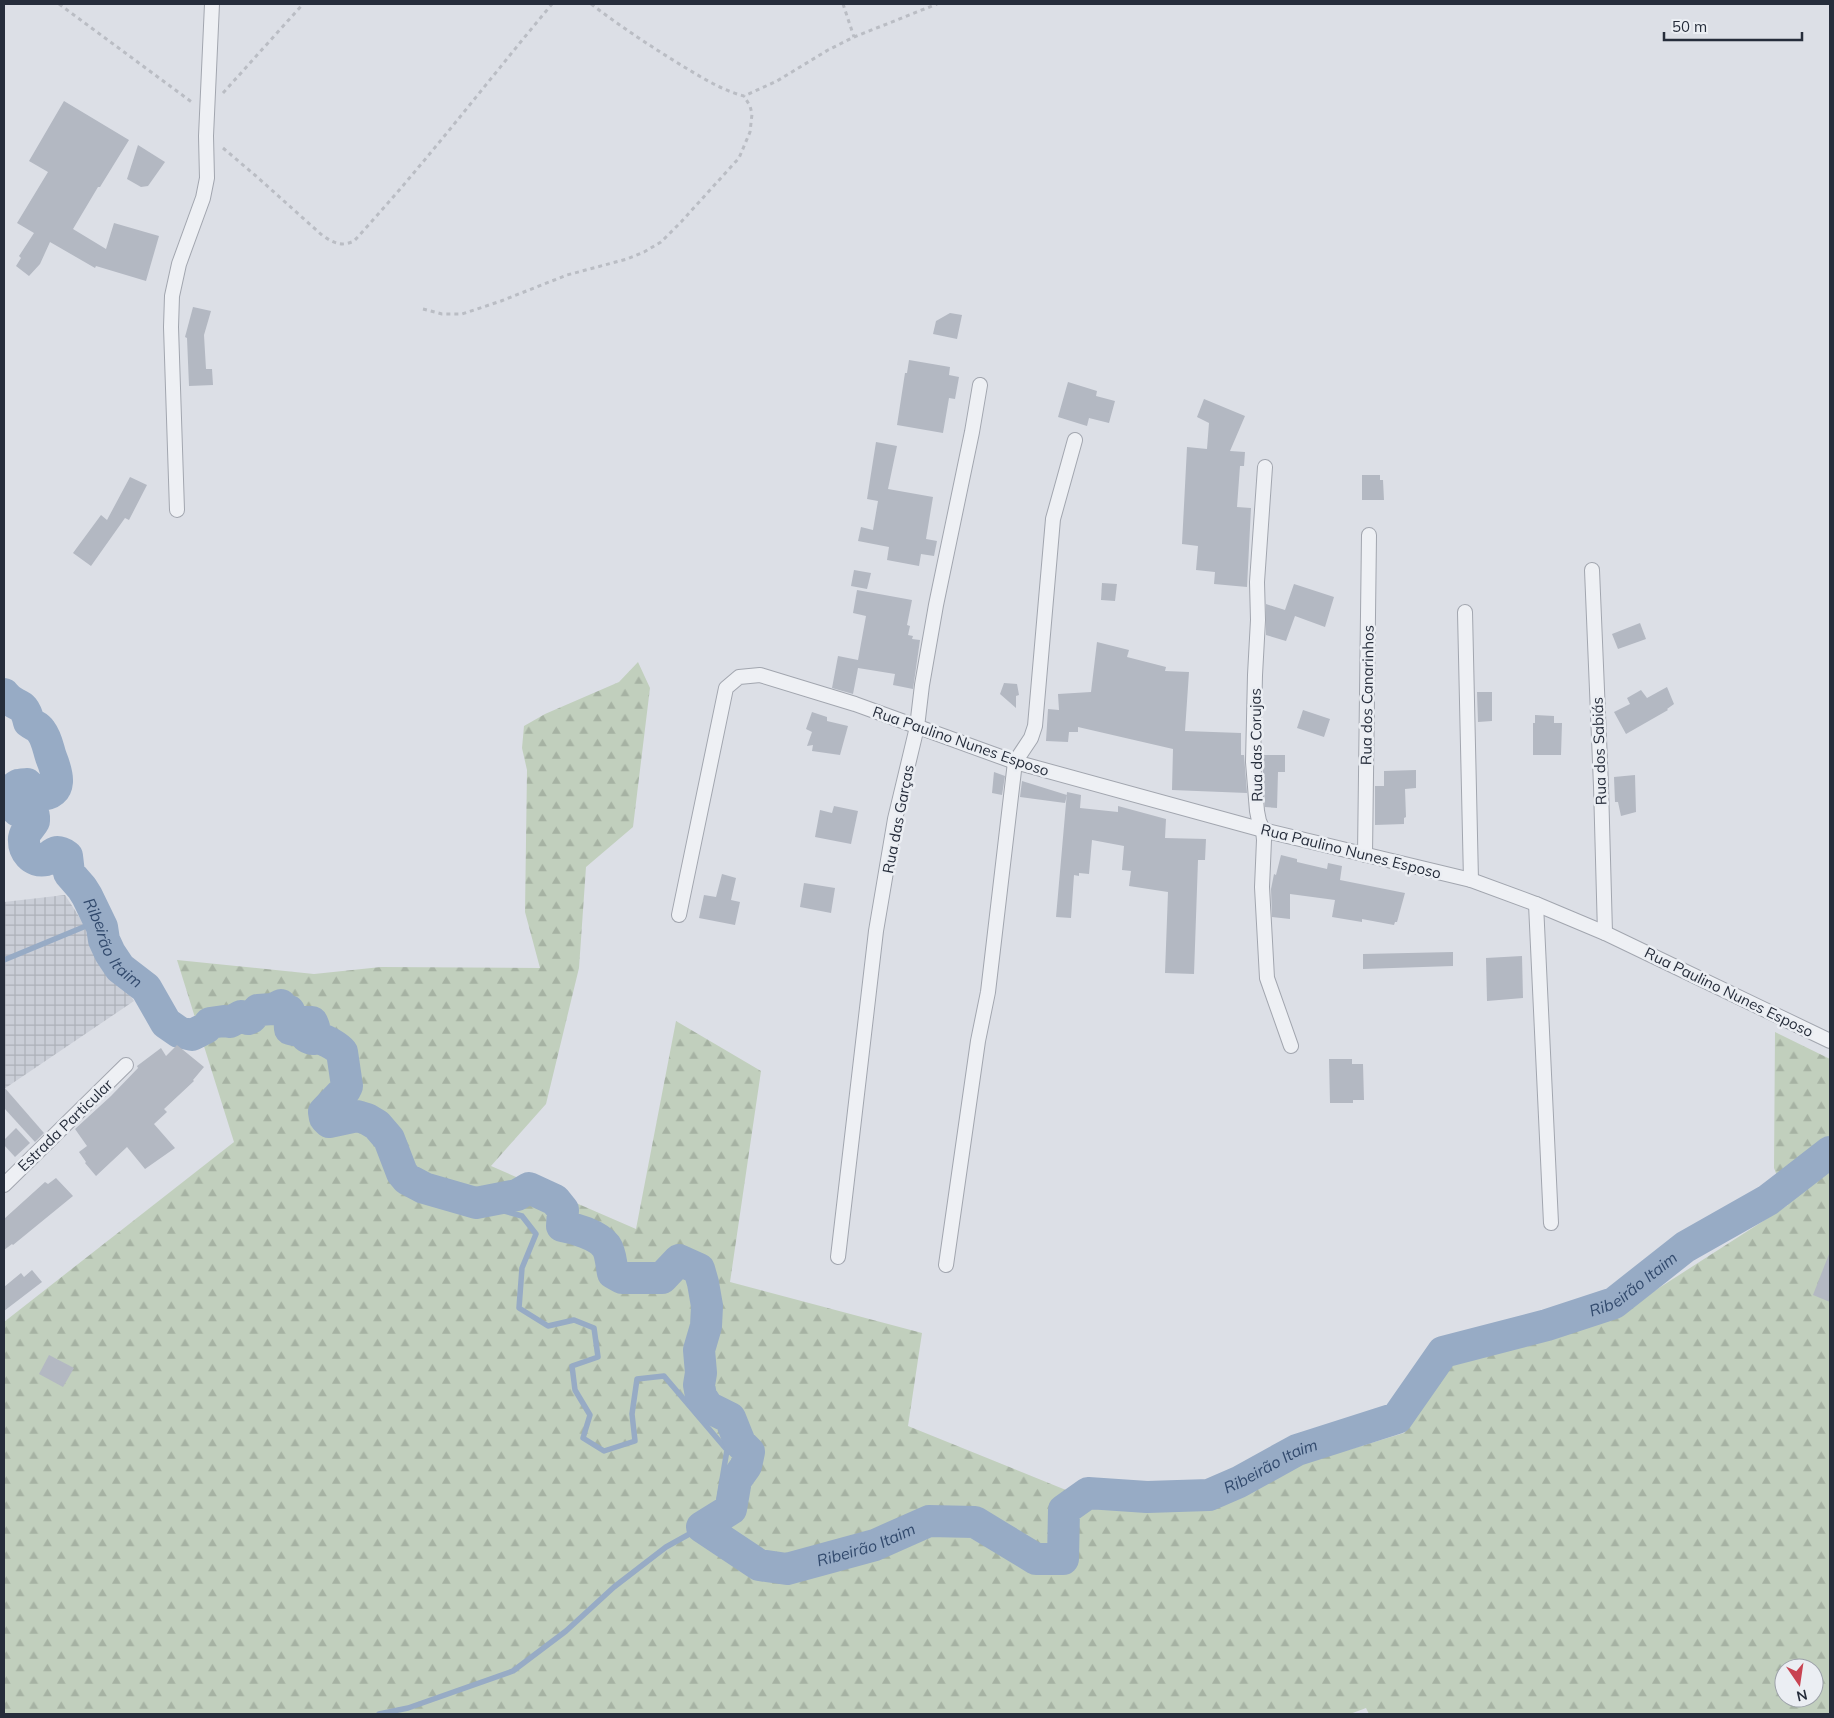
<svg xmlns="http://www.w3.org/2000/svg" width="1834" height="1718" viewBox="0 0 1834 1718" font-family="Mulish,sans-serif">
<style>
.industrial{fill:url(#industrial-grid)}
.forest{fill:url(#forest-firs);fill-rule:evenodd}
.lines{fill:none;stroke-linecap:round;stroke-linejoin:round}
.stream{stroke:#97abc5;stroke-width:5.5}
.river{stroke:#97abc5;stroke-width:32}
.building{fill:#b3b8c2}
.street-casing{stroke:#a2a6af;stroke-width:16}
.path{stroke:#babdc4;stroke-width:3;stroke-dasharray:4 4;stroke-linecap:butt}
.street{stroke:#eef0f4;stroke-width:14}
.labels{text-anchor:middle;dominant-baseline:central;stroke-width:5;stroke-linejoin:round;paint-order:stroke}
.street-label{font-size:15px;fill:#262d3b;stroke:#ebeef3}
.water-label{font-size:16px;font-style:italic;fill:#324a6d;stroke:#ebeef3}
</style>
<defs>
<pattern id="industrial-grid" width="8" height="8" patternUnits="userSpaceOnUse" patternTransform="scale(1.25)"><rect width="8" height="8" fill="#caced7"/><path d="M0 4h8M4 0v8" fill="none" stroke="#adb1b9"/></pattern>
<pattern id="forest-firs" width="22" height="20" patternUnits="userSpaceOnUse" patternTransform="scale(1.25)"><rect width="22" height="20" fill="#c1cfbd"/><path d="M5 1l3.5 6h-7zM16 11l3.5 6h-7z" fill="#a6b2a3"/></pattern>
</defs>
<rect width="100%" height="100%" fill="#dcdfe6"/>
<polygon class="industrial" points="65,895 134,1001 4,1089 4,902"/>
<path class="forest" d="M638,662L650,688L633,827L586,867L579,968L546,1104L491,1166L636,1229L676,1021L761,1071L730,1282L922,1333L908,1426L1098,1503L1215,1506L1298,1465L1404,1433L1450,1364L1620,1313L1788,1205L1774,1168L1775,1032L1830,1059V1714H1369L1366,1708L1350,1714H4V1322L234,1142L177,960L314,974L381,967L540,968L525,912L527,770L522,748L524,726L545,714L619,682ZM1784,1668H1814V1698H1784Z"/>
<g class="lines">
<g class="stream">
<polyline points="4,960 98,921"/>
<polyline points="379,1714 408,1708 513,1671 566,1631 614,1587 666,1547 702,1527 718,1504 727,1450 664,1376 637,1379 632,1414 635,1441 604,1451 583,1438 590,1415 575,1390 572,1366 598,1357 594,1328 574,1320 548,1326 519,1308 522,1268 536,1234 522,1216 476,1203"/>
</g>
<path class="river" id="s1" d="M4,694C16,710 23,698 29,722C34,726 38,726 41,731C47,739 48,748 51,757C57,772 65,795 39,795L27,784C26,784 19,785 18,785C9,789 11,806 18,811C22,814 29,814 34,816V821C31,827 25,831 24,838C23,851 32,863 46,860C53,852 57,849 67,856L69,873L82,888L87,896L102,927L104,940L110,953L120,968L146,988L166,1023L179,1032L192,1035L206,1028L210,1023L224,1021L230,1022L241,1016L248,1019L251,1018L258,1010L273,1009L281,1005L284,1010L289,1011L290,1029L294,1030L304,1022H312L314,1027L307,1033V1037C313,1041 314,1038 320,1039C326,1040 338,1047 342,1052L347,1086L345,1090L324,1112L325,1118L329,1122L357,1116L367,1119L377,1125L389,1139L402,1173L407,1179L424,1188L476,1203L517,1195L529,1188L555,1200L563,1210L562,1226C574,1228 598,1235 606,1246C611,1253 611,1264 613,1273L622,1278H662L679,1260L699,1269L703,1283L707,1306L706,1326L699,1350L701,1373L699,1385L701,1396L708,1407L730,1418L740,1443L749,1452L746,1466L736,1480L731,1509L702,1527L759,1565L787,1569L875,1545L929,1521L975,1522L1036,1559H1063L1064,1510L1088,1493L1147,1497L1209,1495L1239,1482L1297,1450L1397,1418L1443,1352L1547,1325L1614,1303L1685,1247L1768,1200L1830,1152"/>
</g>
<g class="building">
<polygon points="64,101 129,140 100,187 98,187 73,229 106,249 114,223 159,236 146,281 96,266 95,268 50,242 40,264 29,276 16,266 21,258 19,256 34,233 17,223 48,172 29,161"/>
<polygon points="138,145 165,162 148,186 141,187 127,179"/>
<polygon points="193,307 211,311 204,335 206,369 212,369 213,385 189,386 187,338 185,337"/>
<polygon points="950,313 962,315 957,339 933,334 936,321"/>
<polygon points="909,360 950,367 949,375 959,377 955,399 949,398 943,433 897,425 905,373 907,373"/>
<polygon points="1068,382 1097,391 1096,396 1115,401 1109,423 1089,418 1087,426 1058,417"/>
<polygon points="1204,399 1245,416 1230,451 1245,452 1244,466 1240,466 1237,507 1251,508 1247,587 1214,584 1215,572 1196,570 1198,546 1182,544 1187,447 1207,449 1209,423 1197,417"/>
<polygon points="876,442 897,446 888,489 933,497 926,539 937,541 934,556 921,554 919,566 887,560 889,547 858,541 861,527 873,530 878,501 867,499"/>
<polygon points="1362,475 1380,475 1380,480 1383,480 1384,500 1362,500"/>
<polygon points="130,477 147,485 129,520 125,518 91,566 73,553 101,515 107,520"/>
<polygon points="854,570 871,573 867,589 851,586"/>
<polygon points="1102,583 1117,584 1115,601 1101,600"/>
<polygon points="1294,584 1334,597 1325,627 1295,616 1286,641 1266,635 1266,604 1285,610"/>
<polygon points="857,590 912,600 907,625 910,626 908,635 913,636 912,639 920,640 913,689 893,685 895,674 858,668 853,694 832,688 838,656 858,660 866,616 853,613"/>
<polygon points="1640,623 1646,639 1618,649 1612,634"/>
<polygon points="1097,642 1129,650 1127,657 1166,667 1165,671 1189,672 1185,731 1241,733 1241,755 1244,755 1247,793 1172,790 1173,749 1078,727 1078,732 1069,732 1068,742 1046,741 1048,709 1059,710 1058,694 1091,692"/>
<polygon points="1004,683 1017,684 1019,695 1016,696 1016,708 1000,694"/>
<polygon points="1667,687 1674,704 1667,709 1668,710 1626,734 1614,712 1630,704 1627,698 1641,690 1647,698"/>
<polygon points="1477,692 1492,692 1492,721 1478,722"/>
<polygon points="1303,710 1330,719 1324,737 1297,728"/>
<polygon points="812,712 827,717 827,721 848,726 840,755 812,751 813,745 807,746 812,732 806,729"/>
<polygon points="1535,715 1554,716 1554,723 1562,723 1561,755 1533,755 1533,723 1535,723"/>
<polygon points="1262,755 1285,755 1285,772 1278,772 1277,808 1265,807"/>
<polygon points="1416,770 1416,788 1405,789 1406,817 1404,818 1404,824 1375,825 1375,786 1384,786 1384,771"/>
<polygon points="994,772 1005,776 1002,795 992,793"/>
<polygon points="1635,775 1636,812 1621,816 1618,802 1615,802 1614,777"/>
<polygon points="1022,781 1067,795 1065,803 1020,797"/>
<polygon points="1067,792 1081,795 1080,808 1118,812 1118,806 1166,819 1165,838 1206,839 1205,860 1198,860 1194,974 1165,973 1168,892 1129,886 1131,871 1122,870 1124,846 1092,840 1089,874 1079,873 1079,876 1074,875 1071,918 1056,917"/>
<polygon points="834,806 858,811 851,844 815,837 820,810 832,813"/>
<polygon points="1281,855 1297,859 1297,862 1327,869 1328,863 1342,866 1340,880 1405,893 1397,922 1395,922 1394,925 1362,919 1362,922 1332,917 1335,900 1290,894 1290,919 1272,917 1271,889 1274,874 1276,875"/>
<polygon points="722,874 736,878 731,900 740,902 735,925 699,918 704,895 716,897"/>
<polygon points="804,883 835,888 831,913 800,907"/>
<polygon points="1453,952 1453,966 1363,969 1363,954"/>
<polygon points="1522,956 1523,998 1487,1001 1486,958"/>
<polygon points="177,1045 204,1067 193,1080 194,1081 164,1109 167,1112 154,1124 175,1148 145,1169 127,1147 96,1176 85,1163 86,1162 79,1152 87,1146 75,1129 111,1096 138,1068 137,1066 161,1048 166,1056"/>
<polygon points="1329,1059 1352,1059 1352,1064 1363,1064 1364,1100 1353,1100 1353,1103 1330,1103"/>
<polygon points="4,1087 44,1133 35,1142 4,1108"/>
<polygon points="16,1128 30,1143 15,1157 4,1145 4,1140"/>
<polygon points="56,1178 73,1196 13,1245 12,1244 4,1250 4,1219 45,1182 48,1184"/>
<polygon points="1829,1254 1830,1254 1830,1302 1813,1295"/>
<polygon points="32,1270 42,1282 4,1311 4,1287 21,1273 24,1277"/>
<polygon points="49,1355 74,1368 63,1387 39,1374"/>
</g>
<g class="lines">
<g class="street-casing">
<g id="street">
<polyline points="1265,467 1257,582 1258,620 1255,675 1253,762 1257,811 1259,821 1263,830 1264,840 1262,887 1267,978 1291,1046"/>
<polyline points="177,510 171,327 172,296 179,264 203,198 207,178 206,136 212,4"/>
<polyline points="1592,570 1601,786 1605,933"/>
<polyline points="1465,612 1471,880"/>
<polyline points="1365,855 1369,535"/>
<polyline points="1536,904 1551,1223"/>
<polyline points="679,915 726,688 739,677 760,675 855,704 1015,762 1263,830 1471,880 1536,904 1605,933 1830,1041"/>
<polyline points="4,1185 126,1065"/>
<polyline points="838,1257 876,931 895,819 917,727 922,685 936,605 972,432 980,385"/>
<polyline points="946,1265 978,1041 988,992 1015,762 1031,738 1035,726 1053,519 1075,440"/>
</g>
</g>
<g class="path">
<polyline points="59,4 193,103"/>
<path d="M591,4C620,26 650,46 681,65C701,77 721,90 744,96L777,81L828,50L854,37L937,4"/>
<polyline points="843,4 854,37"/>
<polyline points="223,93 303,4"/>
<path d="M223,148L256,176L323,236C334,243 341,247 354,241C424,165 486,83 552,4"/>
<polyline points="423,309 442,314 462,314 501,301 567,275 627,259 644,252 661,242 681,222 739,158 750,132 752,114 750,106 744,96"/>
</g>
<use href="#street" class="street"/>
</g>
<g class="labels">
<g class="street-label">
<text transform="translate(1367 695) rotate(-89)">Rua dos Canarinhos</text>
<text transform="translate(961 741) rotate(19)">Rua Paulino Nunes Esposo</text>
<text transform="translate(1256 745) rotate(-91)">Rua das Corujas</text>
<text transform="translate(1599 751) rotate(-92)">Rua dos Sabiás</text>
<text transform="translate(898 819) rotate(-79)">Rua das Garças</text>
<text transform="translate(1351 851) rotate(14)">Rua Paulino Nunes Esposo</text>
<text transform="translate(1729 992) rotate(26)">Rua Paulino Nunes Esposo</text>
<text transform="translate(65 1125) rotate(-44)">Estrada Particular</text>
</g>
<g class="water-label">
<text stroke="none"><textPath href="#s1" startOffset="392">Ribeirão Itaim</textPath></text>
<text stroke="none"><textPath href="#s1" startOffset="2668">Ribeirão Itaim</textPath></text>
<text stroke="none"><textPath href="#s1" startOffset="2248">Ribeirão Itaim</textPath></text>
<text stroke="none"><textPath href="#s1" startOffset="1768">Ribeirão Itaim</textPath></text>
</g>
</g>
<rect width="1834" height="1718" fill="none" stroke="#262d3b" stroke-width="10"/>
<g transform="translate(1799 1683) rotate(167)"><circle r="24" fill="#ebeef3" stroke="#9ca1a9"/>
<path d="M0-4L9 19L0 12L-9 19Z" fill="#c84351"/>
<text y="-8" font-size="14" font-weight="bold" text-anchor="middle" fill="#262d3b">N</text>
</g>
<path d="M1664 32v8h138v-8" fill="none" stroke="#262d3b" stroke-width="2.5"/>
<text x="1672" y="32" font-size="15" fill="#262d3b" stroke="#ebeef3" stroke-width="4" paint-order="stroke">50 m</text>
</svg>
